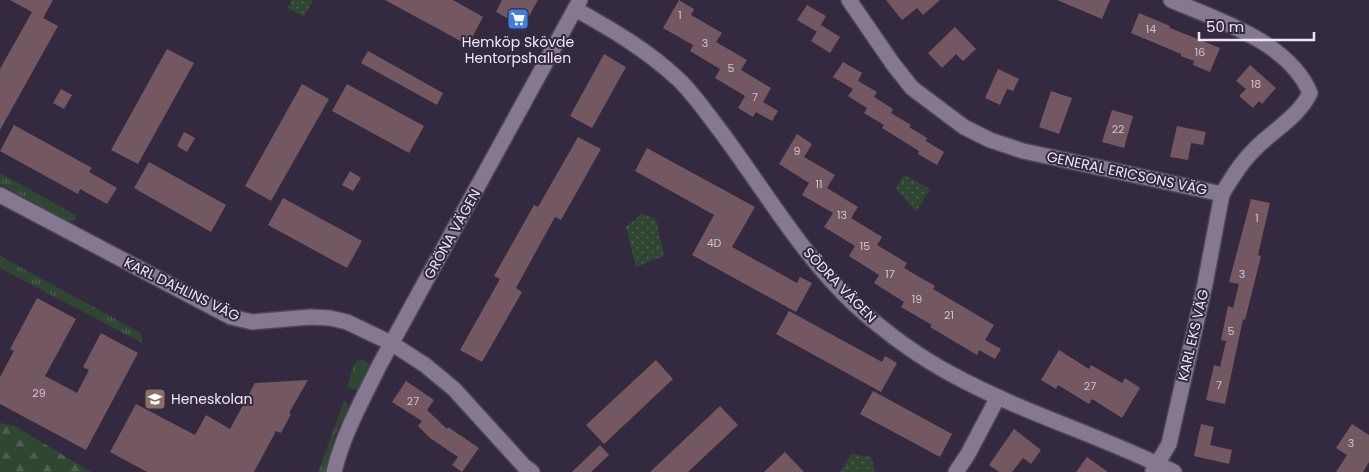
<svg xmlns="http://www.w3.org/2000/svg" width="1369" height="472" viewBox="0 0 1369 472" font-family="Poppins,sans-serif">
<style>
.grass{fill:url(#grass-tufts)}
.forest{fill:url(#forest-firs)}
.park{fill:url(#park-dots)}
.building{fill:#735862}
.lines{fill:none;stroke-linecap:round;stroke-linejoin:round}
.minor-casing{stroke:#4e4557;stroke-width:18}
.minor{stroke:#857992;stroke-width:15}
.labels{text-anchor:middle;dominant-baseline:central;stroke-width:4;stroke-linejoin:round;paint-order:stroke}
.number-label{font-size:11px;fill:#cec3d0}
.poi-label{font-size:14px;fill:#ede7f4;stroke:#342a3f}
.street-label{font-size:14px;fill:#ede7f4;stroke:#342a3f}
</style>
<defs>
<pattern id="grass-tufts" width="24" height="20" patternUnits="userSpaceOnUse" patternTransform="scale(1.25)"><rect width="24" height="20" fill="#2f4632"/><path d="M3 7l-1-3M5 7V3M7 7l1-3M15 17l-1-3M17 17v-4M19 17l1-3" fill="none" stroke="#4d6150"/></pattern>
<pattern id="forest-firs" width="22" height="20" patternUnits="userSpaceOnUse" patternTransform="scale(1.25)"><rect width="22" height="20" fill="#2f4632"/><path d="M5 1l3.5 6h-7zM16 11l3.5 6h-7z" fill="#4d6150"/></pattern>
<pattern id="park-dots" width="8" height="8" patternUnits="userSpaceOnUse" patternTransform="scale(1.25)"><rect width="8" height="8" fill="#2f4632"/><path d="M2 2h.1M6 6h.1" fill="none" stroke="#4d6150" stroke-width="1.8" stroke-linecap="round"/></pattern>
</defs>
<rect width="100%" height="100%" fill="#342a3f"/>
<g class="grass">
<polygon points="0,173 76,215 75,220 68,221 0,184"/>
<polygon points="0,256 141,333 142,343 0,268"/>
<polygon points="363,360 370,364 357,390 347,388 353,366 357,361"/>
<polygon points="344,401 347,403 348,408 335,435 325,472 318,472"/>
</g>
<polygon class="forest" points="0,423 15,426 91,472 0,472"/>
<g class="park">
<polygon points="292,0 313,0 304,17 288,8"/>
<polygon points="904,175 930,189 916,212 896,189"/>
<polygon points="642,214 656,219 664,256 636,267 626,227"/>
<polygon points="851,454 871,457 875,472 840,472"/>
</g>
<g class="building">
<polygon points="10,0 53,0 43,18 58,26 0,130 0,69 32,12"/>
<polygon points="385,0 453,0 483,17 468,45"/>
<polygon points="502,0 538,0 523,27 496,12"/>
<polygon points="679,0 694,9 691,15 722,33 716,42 747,60 741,70 771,88 763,102 778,111 772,121 756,112 753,117 738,108 745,96 715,78 720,69 690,51 693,45 663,28"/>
<polygon points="886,0 940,0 923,15 917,8 902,20"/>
<polygon points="1057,0 1110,0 1102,19"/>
<polygon points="807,5 826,16 817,32 797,20"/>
<polygon points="1139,13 1170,26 1170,28 1220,48 1210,72 1193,65 1194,61 1181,56 1181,54 1131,33"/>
<polygon points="821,25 840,37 830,53 811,41"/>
<polygon points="955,27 976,49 963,61 956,54 942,68 928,53"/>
<polygon points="167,49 194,63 138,164 111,150"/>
<polygon points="368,51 443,93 437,105 361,63"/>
<polygon points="604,54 626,67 592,128 570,116"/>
<polygon points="843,62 862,73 858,81 877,92 874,97 893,109 891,113 911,125 909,127 927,138 926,141 944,152 937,165 918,154 919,151 882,128 884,125 864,113 867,108 848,96 853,89 833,77"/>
<polygon points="1250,65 1276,88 1262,104 1259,101 1253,108 1239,96 1246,89 1236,81"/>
<polygon points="998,69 1019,79 1013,91 1007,89 1000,105 985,98"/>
<polygon points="302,84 329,99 271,201 245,186"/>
<polygon points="347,84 424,126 409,153 332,111"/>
<polygon points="61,89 72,95 64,109 53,103"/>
<polygon points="1051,91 1072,98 1059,134 1039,127"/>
<polygon points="1112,110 1133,116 1124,148 1102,142"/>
<polygon points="14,125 92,168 89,172 117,188 107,204 80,189 78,194 0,151"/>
<polygon points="1177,126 1206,132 1203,145 1191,143 1188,160 1170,157"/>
<polygon points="184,132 195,138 187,152 177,146"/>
<polygon points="797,134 812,144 804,157 835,175 827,188 858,207 851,218 882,237 877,245 907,263 904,268 935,286 933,289 994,325 985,340 1001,349 995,359 979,350 977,355 930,327 932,325 901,307 904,302 874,283 879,275 849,256 855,246 824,227 833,213 802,195 809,183 779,164"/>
<polygon points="578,137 601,149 561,220 555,217 516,288 522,292 482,362 460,350 500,279 494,276 534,205 538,207"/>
<polygon points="647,148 755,207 732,247 797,283 800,277 812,283 796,312 692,255 714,215 635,171"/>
<polygon points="149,162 226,205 211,232 134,188"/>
<polygon points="350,171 361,178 353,191 342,185"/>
<polygon points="283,198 362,241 347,268 268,225"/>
<polygon points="1251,199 1270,203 1258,255 1261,256 1245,320 1243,319 1225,404 1206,400 1214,365 1220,367 1226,341 1221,340 1228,306 1233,308 1239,284 1229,282"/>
<polygon points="37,298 76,319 45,376 77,393 89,370 83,367 101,333 138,353 86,450 0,404 0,377 14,351 10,349"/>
<polygon points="789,311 882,362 885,356 897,363 881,392 776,334"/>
<polygon points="1059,350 1089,369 1091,365 1122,383 1125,378 1140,388 1122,418 1092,399 1089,404 1058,385 1056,389 1041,380"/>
<polygon points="656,360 673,379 604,444 586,425"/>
<polygon points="308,380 289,413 291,414 281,433 276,431 254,472 147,472 110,452 136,404 195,435 206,415 230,429 255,383"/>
<polygon points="406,381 434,400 427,410 447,429 448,427 479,448 462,472 452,465 458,457 430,438 418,426 422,421 392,402"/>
<polygon points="873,391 952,434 940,457 860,414"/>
<polygon points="720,406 738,425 688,472 650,472"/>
<polygon points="1201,424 1214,427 1210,445 1232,450 1229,464 1194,456"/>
<polygon points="1352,424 1369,435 1369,462 1363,472 1336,472 1347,455 1336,448"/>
<polygon points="1014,429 1041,450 1031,464 1023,458 1012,472 999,472 989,465"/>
<polygon points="600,445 609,455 591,472 572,472"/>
<polygon points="785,452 804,472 764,472"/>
<polygon points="1087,457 1108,472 1076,472"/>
</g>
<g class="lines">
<g class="minor-casing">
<g id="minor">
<path d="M849,0L893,64L912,88L964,127L990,140L1023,151L1222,194C1231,179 1240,164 1252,152C1270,132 1298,118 1310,93C1289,42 1218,20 1171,0"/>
<path d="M575,9C611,29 647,50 678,79C694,94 708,115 722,133C765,191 802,255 855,305C885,332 917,356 953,375C1023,413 1102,436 1174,472"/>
<polyline points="0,195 231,317 252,322 310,317 330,318 347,322 391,343 425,365 454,389 524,466 532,472"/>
<polyline points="1153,471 1169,444 1205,284 1222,194"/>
<path d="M334,472C343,434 362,401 379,366L580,0"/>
<polyline points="956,472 968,454 998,397"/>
</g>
</g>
<use href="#minor" class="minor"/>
</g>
<defs>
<g id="supermarket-square" transform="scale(1.125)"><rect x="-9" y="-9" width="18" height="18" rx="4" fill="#3f7fe0" stroke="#342a3f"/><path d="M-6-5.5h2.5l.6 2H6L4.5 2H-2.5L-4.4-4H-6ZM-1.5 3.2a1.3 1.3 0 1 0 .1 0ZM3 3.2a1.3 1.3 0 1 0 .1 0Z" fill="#fff"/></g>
<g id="school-square" transform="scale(1.125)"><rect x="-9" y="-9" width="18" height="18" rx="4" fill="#8d6e63" stroke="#342a3f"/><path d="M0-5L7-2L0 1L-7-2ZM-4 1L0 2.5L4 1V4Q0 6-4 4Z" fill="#fff"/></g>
</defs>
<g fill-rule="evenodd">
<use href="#supermarket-square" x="518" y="19"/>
<use href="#school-square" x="155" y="399"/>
</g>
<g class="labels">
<g class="number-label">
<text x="680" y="15">1</text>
<text x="1151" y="29">14</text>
<text x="705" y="43">3</text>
<text x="1200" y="52">16</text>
<text x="731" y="68">5</text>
<text x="1256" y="84">18</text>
<text x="755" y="97">7</text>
<text x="1118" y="129">22</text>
<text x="797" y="151">9</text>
<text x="819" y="184">11</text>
<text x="842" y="215">13</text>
<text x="1257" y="218">1</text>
<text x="714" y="243">4D</text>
<text x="865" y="246">15</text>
<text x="890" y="274">17</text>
<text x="1242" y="274">3</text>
<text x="917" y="299">19</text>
<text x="949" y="315">21</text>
<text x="1231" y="331">5</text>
<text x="1219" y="385">7</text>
<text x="1090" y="386">27</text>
<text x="39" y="393">29</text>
<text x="413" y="401">27</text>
<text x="1351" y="443">3</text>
</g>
<g class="poi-label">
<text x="518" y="42">Hemköp Skövde<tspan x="518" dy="16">Hentorpshallen</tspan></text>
<text x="171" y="399" text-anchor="start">Heneskolan</text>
</g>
<g class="street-label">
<text transform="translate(1127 173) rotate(12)">GENERAL ERICSONS VÄG</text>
<text transform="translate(452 234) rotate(-61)">GRÖNA VÄGEN</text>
<text transform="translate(840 285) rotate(46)">SÖDRA VÄGEN</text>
<text transform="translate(182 289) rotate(26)">KARL DAHLINS VÄG</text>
<text transform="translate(1193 335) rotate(-77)">KARL EKS VÄG</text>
</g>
</g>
<path d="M1199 32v8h115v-8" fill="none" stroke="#ede7f4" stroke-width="2.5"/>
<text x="1206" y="32" font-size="15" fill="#ede7f4" stroke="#342a3f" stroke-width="4" paint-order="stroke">50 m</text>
</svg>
